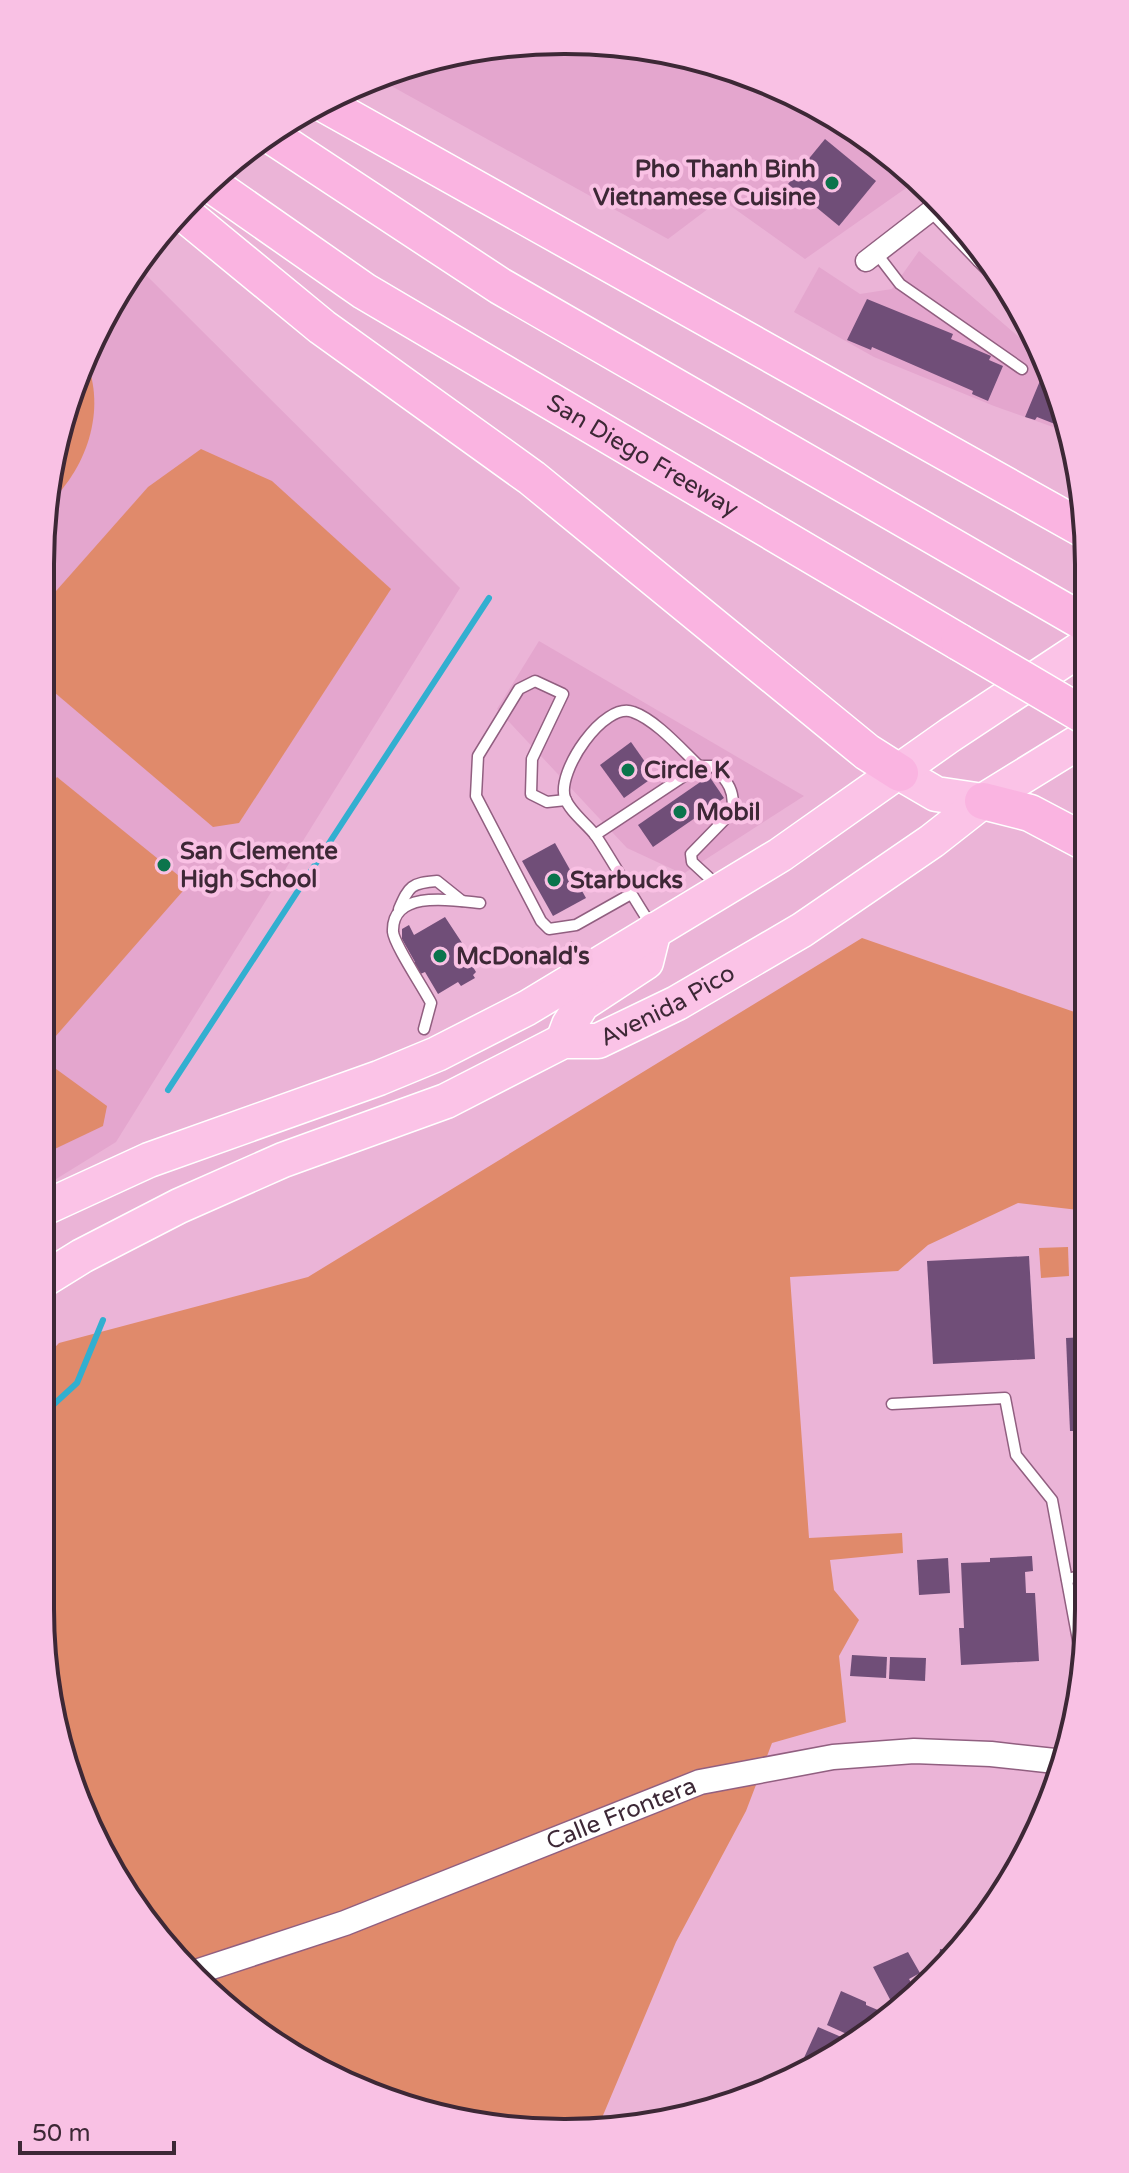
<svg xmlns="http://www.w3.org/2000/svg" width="1129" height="2173" viewBox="0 0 1129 2173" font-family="'Varela Round',sans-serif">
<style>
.built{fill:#e4a6ce}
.green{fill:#e08a6b}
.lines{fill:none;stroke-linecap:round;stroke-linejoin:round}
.stream{stroke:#32afd0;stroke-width:6}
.building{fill:#704e78}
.service-casing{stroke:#915f80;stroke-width:13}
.minor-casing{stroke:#915f80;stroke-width:23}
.tertiary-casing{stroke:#915f80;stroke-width:27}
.trunk-casing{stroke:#fff;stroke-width:37}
.motorway-casing{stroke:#fff;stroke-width:39}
.path{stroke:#9c748e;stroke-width:4;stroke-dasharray:8 4;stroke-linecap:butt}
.service{stroke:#fff;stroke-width:10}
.minor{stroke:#fff;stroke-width:20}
.tertiary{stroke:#fff;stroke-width:24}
.trunk{stroke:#fbc3e7;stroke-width:34}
.motorway{stroke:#fab4e1;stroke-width:36}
.motorway-bridge-casing{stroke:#fff;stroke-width:39;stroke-linecap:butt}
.motorway-bridge{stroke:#fab4e1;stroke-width:36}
.poi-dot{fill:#0b744c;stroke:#f9c1e4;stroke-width:3}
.labels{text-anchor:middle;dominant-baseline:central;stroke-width:8;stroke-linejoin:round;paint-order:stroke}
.poi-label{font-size:24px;font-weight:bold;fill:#3d2836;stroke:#f9c1e4;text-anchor:start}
.street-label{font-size:24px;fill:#3d2836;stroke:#f9c1e4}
.rim{fill:none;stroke:#3d2836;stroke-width:4}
</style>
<rect width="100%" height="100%" fill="#ebb4d7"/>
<g class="built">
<polygon points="599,41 701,58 797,94 910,170 919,179 805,259 721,199 668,239 375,77 396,68 497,44"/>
<polygon points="919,251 1048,362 1067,432 994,406 874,357 794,312 819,267 860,294 892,289"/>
<polygon points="136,265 460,588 116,1142 40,1189 41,531 58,428 94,332"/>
<polygon points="539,641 804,796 683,874 627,848 497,709"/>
</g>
<g class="green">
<path d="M85,358C108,410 86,471 45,507L59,425Z"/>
<polygon points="201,449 272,481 391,589 239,823 213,827 41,681 41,608 148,487"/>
<polygon points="57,777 189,884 41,1053 41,795"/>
<polygon points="862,938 1086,1016 1087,1211 1018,1203 928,1245 898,1271 790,1277 809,1538 902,1533 903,1553 830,1560 834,1590 859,1620 839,1656 846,1722 772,1743 746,1811 676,1942 596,2132 429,2115 274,2045 149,1928 68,1778 40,1608 40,1363 59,1343 308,1277"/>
<polygon points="41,1058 107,1106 103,1126 40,1156"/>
<polygon points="1068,1247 1069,1276 1041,1278 1039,1248"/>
</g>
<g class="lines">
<g class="stream">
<polyline points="168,1090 489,598"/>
<polyline points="40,1417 77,1383 103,1320"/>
</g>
</g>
<g class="building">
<polygon points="825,139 876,181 839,226 788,184"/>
<polygon points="867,299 953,334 951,339 991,356 989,360 1003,366 988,401 972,394 973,391 872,347 871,350 847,340"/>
<polygon points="1042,376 1054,381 1065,428 1037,417 1035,420 1025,417"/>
<polygon points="631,742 655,776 624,798 600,765"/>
<polygon points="709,776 724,798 653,847 638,825"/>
<polygon points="555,843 586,898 553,916 522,861"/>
<polygon points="445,917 470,955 467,957 476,972 473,975 475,978 461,986 458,982 438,994 425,972 418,975 412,964 415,962 402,939 402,929 409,925 414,935"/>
<polygon points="1029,1256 1035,1359 933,1364 927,1261"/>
<polygon points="1087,1337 1087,1431 1070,1431 1066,1338"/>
<polygon points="1032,1556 1033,1571 1025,1572 1026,1593 1035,1593 1039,1661 961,1665 959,1628 964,1628 961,1563 990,1562 990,1558"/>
<polygon points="948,1558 950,1593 919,1595 917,1560"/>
<polygon points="852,1655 887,1657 886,1678 850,1676"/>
<polygon points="890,1657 926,1658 925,1681 889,1679"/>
<polygon points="940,1949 956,1951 936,1978"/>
<polygon points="908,1952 920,1973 909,1979 914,1988 918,1985 920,1990 894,2007 873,1967"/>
<polygon points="841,1991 866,2002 866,2005 885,2013 851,2036 827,2025"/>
<polygon points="818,2027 846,2039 810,2063 803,2060"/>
</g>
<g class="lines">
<g class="service-casing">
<g id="service">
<polyline points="931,212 978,261 988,259"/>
<polyline points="877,254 900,284 1022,369"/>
<polyline points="978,261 1004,287"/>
<polyline points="566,800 547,802 531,794 532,759 563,694 535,681 519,689 478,756 476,796 541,921 549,929 576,925 631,894"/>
<path d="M595,835L699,766H713C727,780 737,793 731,813L691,854L692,862L718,886"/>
<path d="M399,909C409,886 411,883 437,881L462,901"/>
<path d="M651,925C632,896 615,865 596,836C587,824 570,812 565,798C556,772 604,701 633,712C656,720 682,750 699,766"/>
<path d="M424,1029L431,1003C424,989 394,944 393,932C391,889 453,900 480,903"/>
<polyline points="892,1404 1005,1398 1016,1455 1052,1500 1081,1656 1079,1698"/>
<polyline points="1067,1579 1088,1574"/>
</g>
</g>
<g class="minor-casing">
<polyline id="minor" points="866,261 941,203"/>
</g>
<g class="tertiary-casing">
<g id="tertiary">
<path id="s1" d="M196,1972L345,1923L700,1782L833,1757L914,1751L991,1754L1064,1762"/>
</g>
</g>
<g class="trunk-casing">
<g id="trunk">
<polyline points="900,773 936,794 983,801"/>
<polyline points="563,1041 569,1025 582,1004 646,962 654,930"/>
<polyline points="40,1210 149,1160 379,1078 437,1054 527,1008 780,855 950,735 1085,646"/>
<path id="s2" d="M40,1282L82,1256L179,1206L283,1160L446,1101L563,1041H598L677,1003L802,930L932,841L983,801L1085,738"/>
</g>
</g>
<g class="motorway-casing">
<g id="motorway">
<polyline points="321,102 1085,530"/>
<polyline points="269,134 500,286 1085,623"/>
<path id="s3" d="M208,182L364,291L959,642"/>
<polyline points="181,211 322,327 532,478 867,752 900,773"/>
<polyline points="983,801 1030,813 1085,842"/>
</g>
</g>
<polyline class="path" points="559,956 561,950 575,941"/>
<use href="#service" class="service"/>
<use href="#minor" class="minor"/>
<use href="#tertiary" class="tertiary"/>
<use href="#trunk" class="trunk"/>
<use href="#motorway" class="motorway"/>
<g class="motorway-bridge-casing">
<polyline id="motorway-bridge" points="959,642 1085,716"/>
</g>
<use href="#motorway-bridge" class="motorway-bridge"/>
</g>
<g class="poi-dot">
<circle cx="832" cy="183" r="8"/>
<circle cx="628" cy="770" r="8"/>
<circle cx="680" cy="812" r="8"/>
<circle cx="164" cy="865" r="8"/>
<circle cx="554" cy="880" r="8"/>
<circle cx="440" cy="956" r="8"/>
</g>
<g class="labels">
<g class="poi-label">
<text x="816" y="169" text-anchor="end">Pho Thanh Binh<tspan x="816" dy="28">Vietnamese Cuisine</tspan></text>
<text x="644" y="770">Circle K</text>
<text x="696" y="812">Mobil</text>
<text x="180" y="851">San Clemente<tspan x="180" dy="28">High School</tspan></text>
<text x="570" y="880">Starbucks</text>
<text x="456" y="956">McDonald's</text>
</g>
<g class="street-label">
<text stroke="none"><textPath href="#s3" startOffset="514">San Diego Freeway</textPath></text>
<text stroke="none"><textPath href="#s2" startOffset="690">Avenida Pico</textPath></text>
<text stroke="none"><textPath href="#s1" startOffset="454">Calle Frontera</textPath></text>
</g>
</g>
<path d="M0 0H1129V2173H0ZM564 54H565A510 510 0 0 1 1075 564V1609A510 510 0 0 1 565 2119H564A510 510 0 0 1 54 1609V564A510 510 0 0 1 564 54Z" fill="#f9c1e4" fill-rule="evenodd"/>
<path class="rim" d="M564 54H565A510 510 0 0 1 1075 564V1609A510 510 0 0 1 565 2119H564A510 510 0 0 1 54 1609V564A510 510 0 0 1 564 54Z"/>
<path d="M20 2141v12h154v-12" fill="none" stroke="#3d2836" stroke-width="4"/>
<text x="32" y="2141" font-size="24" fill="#3d2836" stroke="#f9c1e4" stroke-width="6" paint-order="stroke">50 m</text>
</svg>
